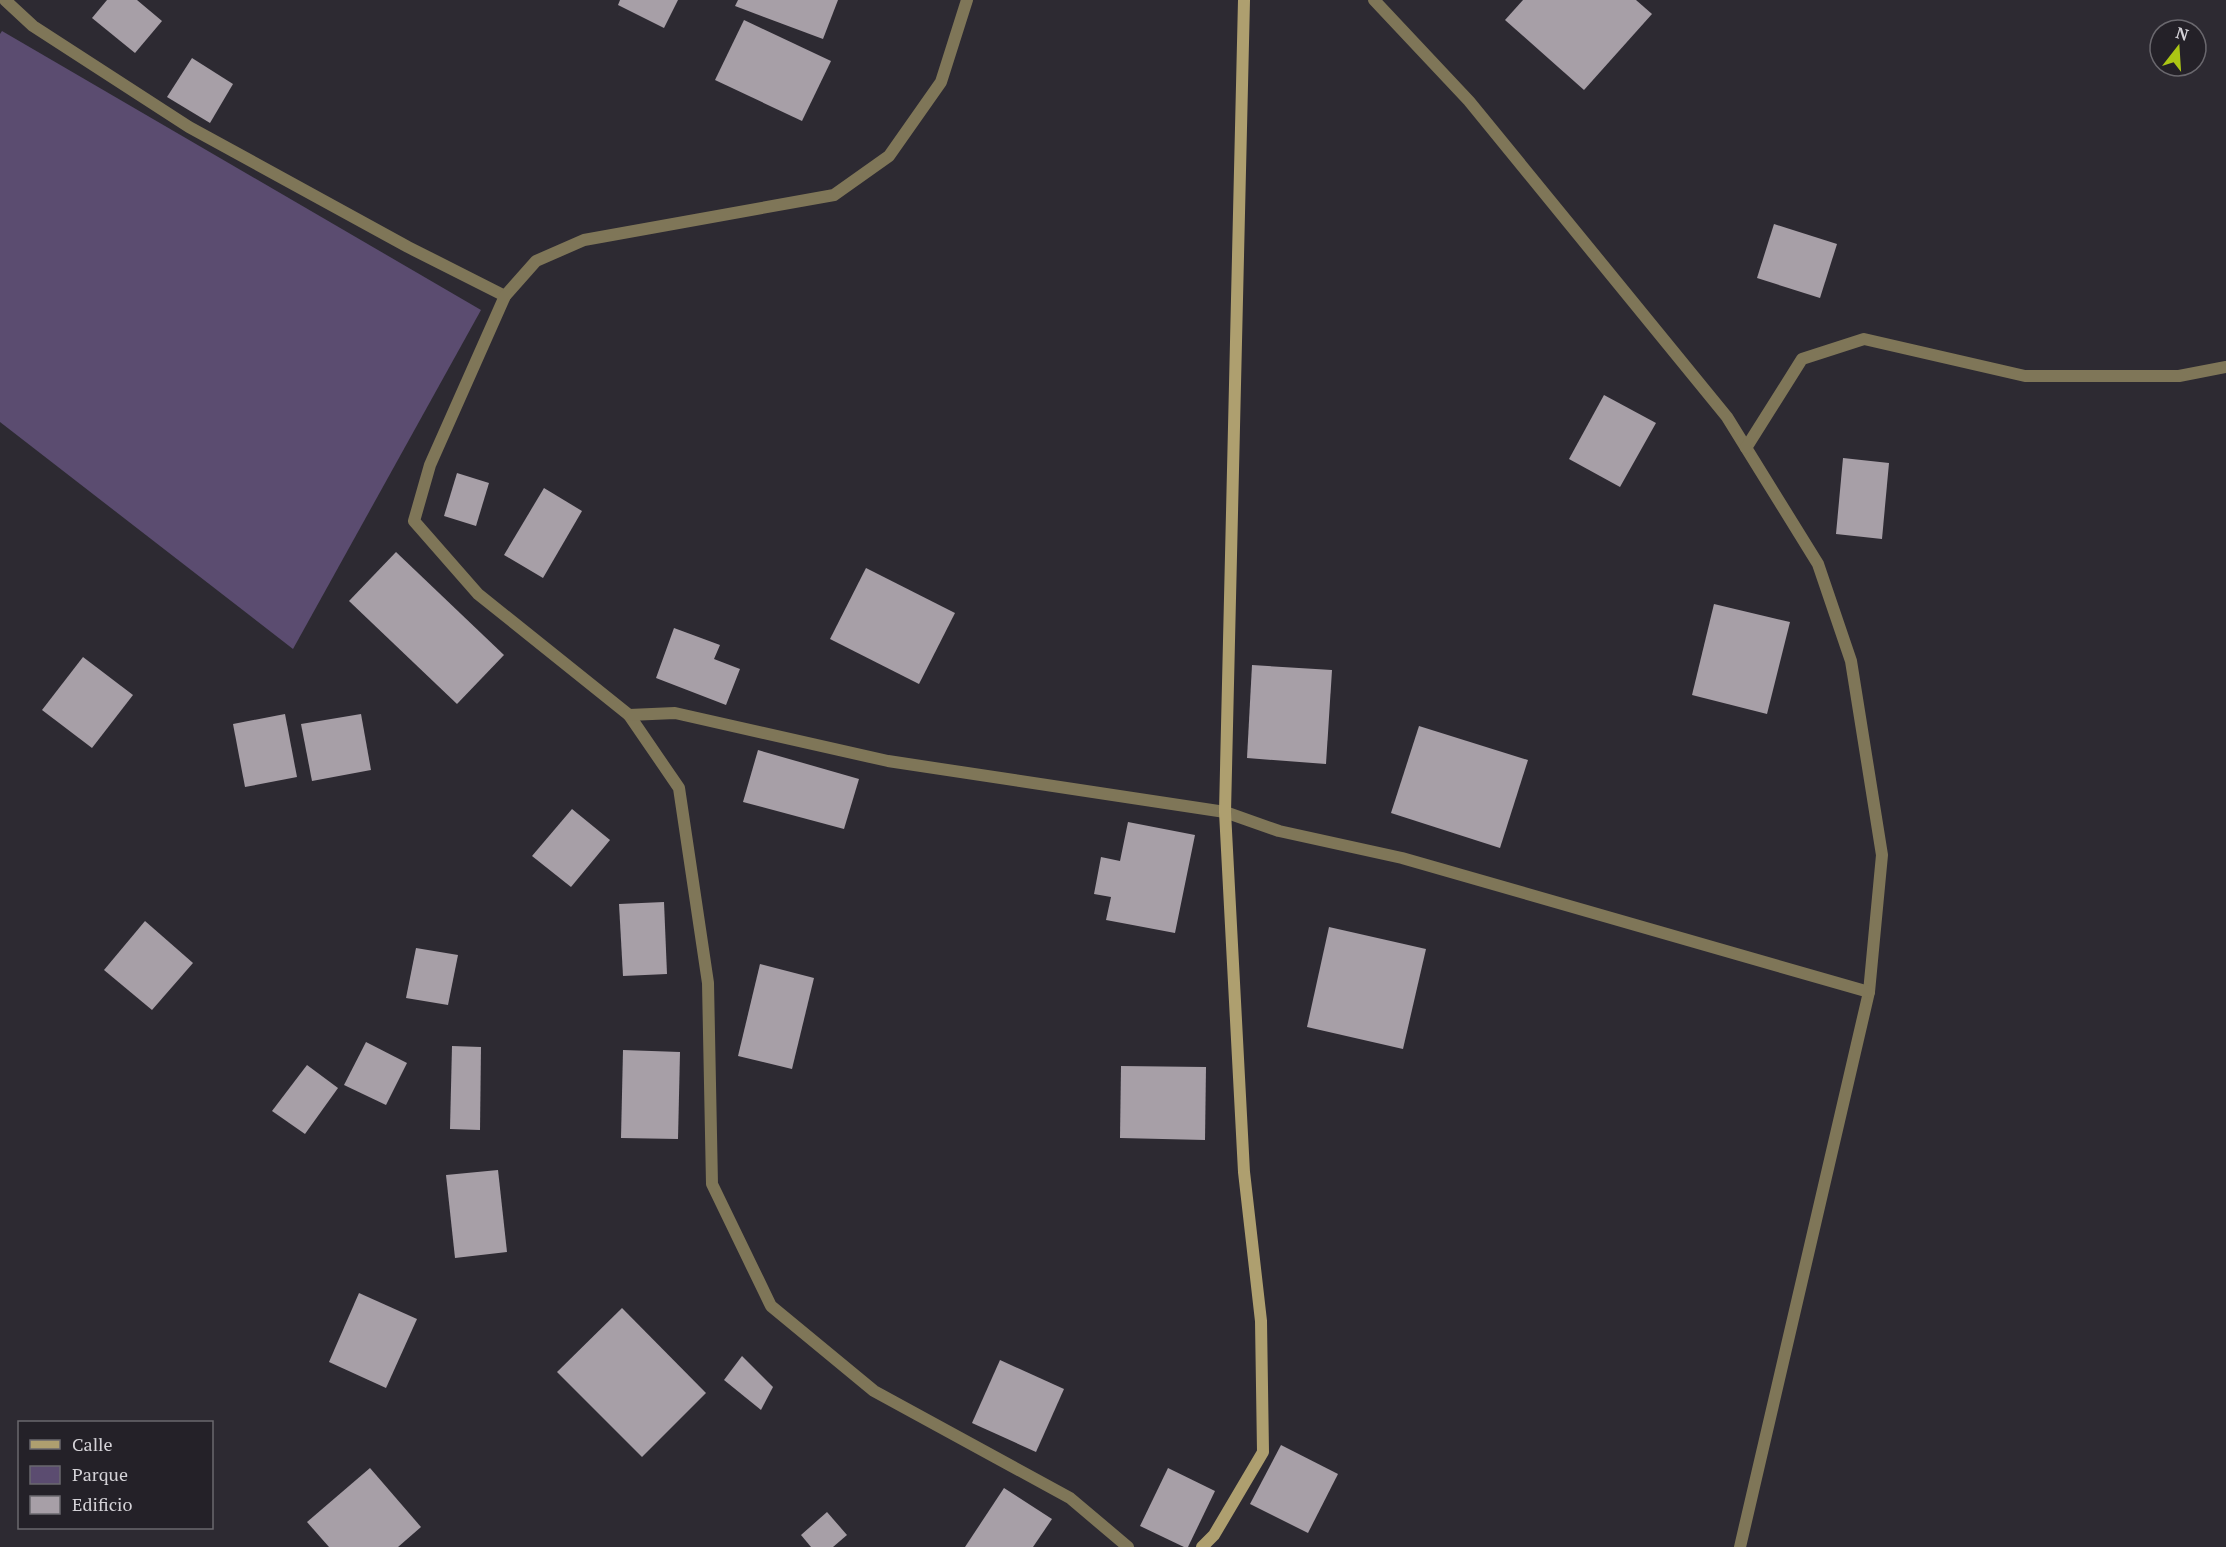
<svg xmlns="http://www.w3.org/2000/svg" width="2226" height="1547" viewBox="0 0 2226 1547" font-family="'PT Serif',serif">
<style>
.green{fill:#5b4c70}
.building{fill:#a79fa7}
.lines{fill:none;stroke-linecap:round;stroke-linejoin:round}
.street{stroke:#7f7658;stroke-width:12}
.secondary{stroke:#ae9f6f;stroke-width:12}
</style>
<rect width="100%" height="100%" fill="#2d2a32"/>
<polygon class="green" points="2,31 481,310 293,649 0,422 0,34"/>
<g class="building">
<polygon points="107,0 137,0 162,21 135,53 92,18"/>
<polygon points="620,0 678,0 664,28 618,5"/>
<polygon points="738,0 838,0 823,39 735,6"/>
<polygon points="1523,0 1636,0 1652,14 1584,90 1505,20"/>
<polygon points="744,20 831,61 802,121 715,80"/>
<polygon points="192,58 233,84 210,123 167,97"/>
<polygon points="1774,224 1837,244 1820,298 1757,278"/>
<polygon points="1604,395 1656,423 1620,487 1569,459"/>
<polygon points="1843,458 1889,463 1882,539 1836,534"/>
<polygon points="457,473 489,483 476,526 444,516"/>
<polygon points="544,488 582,511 543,578 504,555"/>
<polygon points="396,552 504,655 457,704 349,601"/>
<polygon points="866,568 955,613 919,684 830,639"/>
<polygon points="1714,604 1790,622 1767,714 1692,695"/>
<polygon points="674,628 720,645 714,659 740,669 726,705 656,678"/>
<polygon points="83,657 133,695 92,748 42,710"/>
<polygon points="1252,665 1332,670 1326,764 1247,758"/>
<polygon points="285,714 297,777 245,787 233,724"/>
<polygon points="361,714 371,770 312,781 301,724"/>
<polygon points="1419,726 1528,760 1500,848 1391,813"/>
<polygon points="758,750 859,779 844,829 743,802"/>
<polygon points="572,809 610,840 571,887 532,856"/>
<polygon points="1128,822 1195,835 1175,933 1106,920 1111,897 1094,894 1101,857 1120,861"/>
<polygon points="664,902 667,974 623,976 619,904"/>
<polygon points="145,921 193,963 152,1010 104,970"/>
<polygon points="1329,927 1426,949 1403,1049 1307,1027"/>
<polygon points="416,948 458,955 448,1005 406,998"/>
<polygon points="760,964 814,978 792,1069 738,1056"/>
<polygon points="366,1042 407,1063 386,1105 344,1085"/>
<polygon points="452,1046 481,1047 480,1130 450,1129"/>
<polygon points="623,1050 680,1052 678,1139 621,1138"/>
<polygon points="307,1065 338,1088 305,1134 272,1111"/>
<polygon points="1121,1066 1206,1067 1205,1140 1120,1138"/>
<polygon points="498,1170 507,1252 455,1258 446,1175"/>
<polygon points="359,1293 417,1319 386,1388 329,1362"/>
<polygon points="622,1308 706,1393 642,1457 557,1372"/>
<polygon points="742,1356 773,1387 761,1410 724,1380"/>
<polygon points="1000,1360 1064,1389 1036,1452 972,1423"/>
<polygon points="1281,1445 1338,1474 1308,1533 1250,1504"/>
<polygon points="370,1468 421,1527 398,1547 329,1547 307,1522"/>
<polygon points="1168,1468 1215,1491 1188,1547 1184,1547 1140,1526"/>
<polygon points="1004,1488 1052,1519 1033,1547 965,1547"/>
<polygon points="827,1512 847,1535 833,1547 811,1547 801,1535"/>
</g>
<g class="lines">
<g class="street">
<polyline points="5,0 33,26 189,127 408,247 505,296"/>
<polyline points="967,0 941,82 889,156 834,195 584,240 536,261 505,296 430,465 414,521 478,594 629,715 679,788 708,983 712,1184 771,1306 874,1391 1070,1498 1128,1547"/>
<polyline points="1374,0 1469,101 1727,417 1818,564 1851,661 1882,855 1869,992 1740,1547"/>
<polyline points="1746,448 1802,359 1864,339 2025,376 2179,376 2226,367"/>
<polyline points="629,715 675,713 888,761 1225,812 1279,831 1402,858 1869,992"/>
</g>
<polyline class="secondary" points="1202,1547 1214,1535 1263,1452 1261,1321 1244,1172 1225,812 1244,0"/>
</g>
<rect x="18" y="1421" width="195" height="108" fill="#242128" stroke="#6a686e" stroke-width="1.5"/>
<rect x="30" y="1440" width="30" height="9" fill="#ae9f6f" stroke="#6a686e" stroke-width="1.5"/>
<text x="72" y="1451" font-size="18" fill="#d4d2d7">Calle</text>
<rect x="30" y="1466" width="30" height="18" fill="#5b4c70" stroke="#6a686e" stroke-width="1.5"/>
<text x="72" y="1481" font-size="18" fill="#d4d2d7">Parque</text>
<rect x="30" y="1496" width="30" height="18" fill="#a79fa7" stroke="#6a686e" stroke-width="1.5"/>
<text x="72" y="1511" font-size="18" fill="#d4d2d7">Edificio</text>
<g transform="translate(2178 48) rotate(17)"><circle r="28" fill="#242128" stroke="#6a686e" stroke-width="1.5"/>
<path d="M0-4.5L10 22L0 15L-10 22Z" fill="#abc614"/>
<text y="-9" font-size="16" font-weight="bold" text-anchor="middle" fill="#d4d2d7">N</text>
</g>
</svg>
